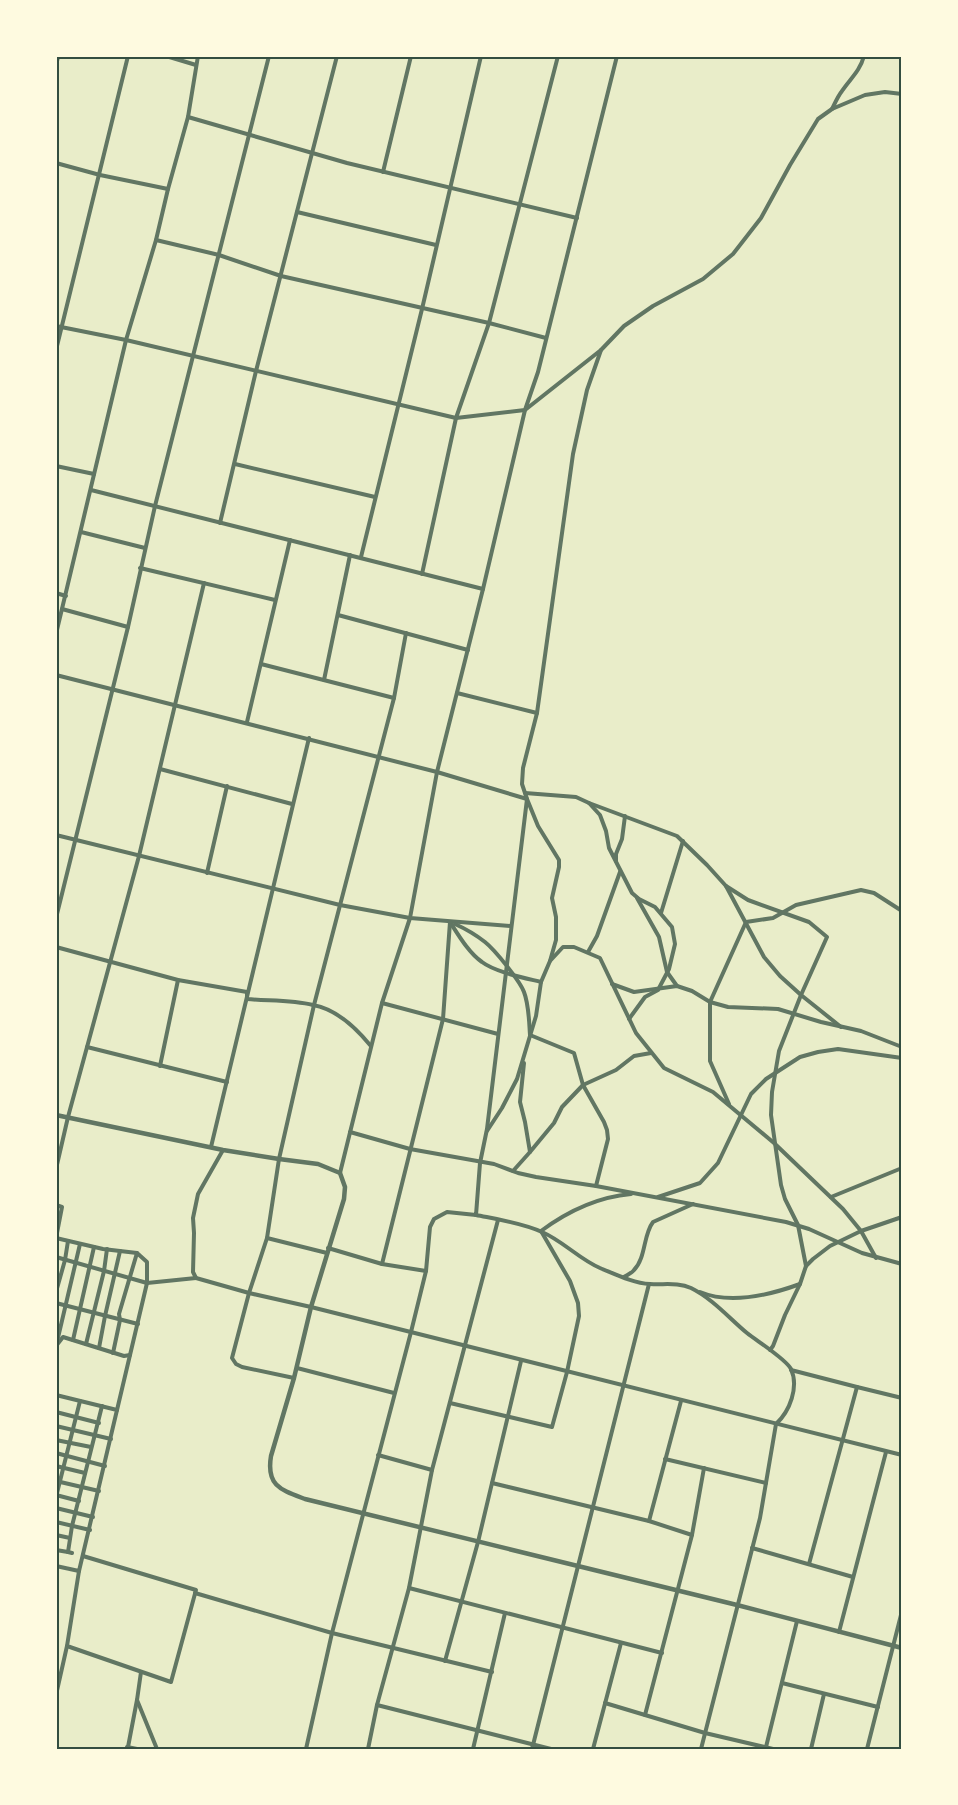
<svg xmlns="http://www.w3.org/2000/svg" width="958" height="1805" viewBox="0 0 958 1805" font-family="'Exo 2',sans-serif">
<style>
.lines{fill:none;stroke-linecap:round;stroke-linejoin:round}
.minor{stroke:#617663;stroke-width:4}
.tertiary{stroke:#617663;stroke-width:4.5}
.neatline{fill:none;stroke:#344e41;stroke-width:2}
</style>
<rect width="100%" height="100%" fill="#e9edc9"/>
<g class="lines">
<g class="minor">
<polyline points="166,56 196,65"/>
<path d="M832,109C835,103 838,96 842,91C850,79 860,71 864,56"/>
<polyline points="188,117 347,163 577,218"/>
<polyline points="56,163 100,175 168,189"/>
<polyline points="383,172 411,56"/>
<polyline points="297,212 436,245"/>
<polyline points="156,240 219,255 281,276 489,323 546,338"/>
<polyline points="56,326 126,340 456,418 525,410 601,350 624,326 653,306 703,279 733,254 761,218 790,165 818,119 832,109 865,95 885,92 902,94"/>
<polyline points="56,350 128,56"/>
<polyline points="235,464 375,497"/>
<polyline points="56,466 94,474"/>
<polyline points="91,490 483,589"/>
<polyline points="220,523 256,371 337,56"/>
<polyline points="81,532 145,548"/>
<polyline points="361,557 422,309 481,56"/>
<polyline points="140,568 275,600"/>
<polyline points="422,574 456,418 489,323 558,56"/>
<polyline points="56,593 66,596"/>
<polyline points="62,609 128,627"/>
<polyline points="338,615 468,650"/>
<polyline points="56,634 126,340 156,240 168,189 188,117 198,56"/>
<polyline points="261,664 394,698"/>
<polyline points="56,675 437,772 527,799 538,826 559,860 559,867 552,898 556,917 556,940 550,961"/>
<polyline points="324,680 350,555"/>
<polyline points="457,693 537,713"/>
<polyline points="247,722 290,540"/>
<polyline points="160,769 292,804"/>
<polyline points="525,793 576,797 589,803 600,815 606,831 609,848 632,893 639,899 655,907 672,927 675,944 669,969 658,990 645,997 629,1019"/>
<polyline points="589,803 677,836 707,865 726,886 764,957 780,976 801,995 841,1027"/>
<polyline points="56,835 340,905 410,918 511,926"/>
<polyline points="616,861 616,854 622,839 625,816"/>
<polyline points="207,873 227,786"/>
<polyline points="726,886 748,900 809,922 827,937 801,995 779,1051 772,1092 771,1115 781,1185 785,1199 798,1225 806,1266"/>
<polyline points="637,898 659,937 667,972 677,986"/>
<polyline points="661,913 683,841"/>
<polyline points="56,918 128,627 155,506 269,56"/>
<path d="M450,922C459,936 469,953 482,962C495,972 525,978 541,982"/>
<path d="M455,924C466,929 476,935 485,942C495,950 520,981 524,992C529,1005 529,1021 530,1035L574,1053L583,1085L604,1122L607,1130L608,1139L596,1186"/>
<path d="M56,947L178,980L247,992V999C268,1001 292,1000 313,1005C336,1009 356,1028 370,1045"/>
<polyline points="588,952 597,936 620,872"/>
<polyline points="612,984 634,992 677,986 692,991 710,1002 728,1007 778,1009 821,1022 861,1031 902,1047"/>
<polyline points="382,1003 498,1034"/>
<polyline points="87,1047 227,1082"/>
<polyline points="524,1063 520,1102 525,1122 530,1152 554,1123 562,1107 583,1085 616,1070 634,1056 651,1053"/>
<polyline points="160,1066 178,980"/>
<polyline points="729,1104 710,1061 710,1002 746,922 773,918 796,905 861,890 874,893 902,911"/>
<polyline points="487,1131 502,1108 517,1079 536,1016 541,982 550,961 563,947 574,947 600,958 636,1033 664,1068 713,1092 774,1143 843,1209 861,1231 876,1258"/>
<polyline points="350,1132 410,1149 494,1164 518,1173 536,1177 596,1186 786,1222 809,1229 862,1253 902,1264"/>
<polyline points="211,1147 309,738"/>
<polyline points="223,1150 198,1194 193,1218 194,1233 193,1272 196,1278 249,1293 311,1307 902,1455"/>
<polyline points="56,1169 68,1117 139,856 204,583"/>
<polyline points="513,1171 530,1152"/>
<polyline points="340,1173 382,1003 410,918 437,772 483,589 525,410 538,372 617,56"/>
<polyline points="658,1197 700,1183 718,1163 751,1094 766,1079 800,1057 818,1052 838,1049 902,1058"/>
<polyline points="831,1197 902,1168"/>
<polyline points="56,1205 62,1207 56,1238 103,1249 137,1253 147,1262 147,1283 130,1355 124,1356 63,1337 56,1346"/>
<path d="M476,1215C496,1219 523,1223 542,1232C563,1241 579,1259 600,1268C615,1274 633,1283 650,1284C664,1285 678,1282 691,1288C713,1299 729,1318 747,1333C757,1341 786,1359 791,1369C799,1387 790,1411 776,1424L760,1518L701,1749"/>
<polyline points="267,1238 327,1253"/>
<polyline points="328,1248 382,1264 426,1271"/>
<polyline points="56,1257 147,1283 196,1278"/>
<polyline points="382,1264 443,1019 450,922"/>
<path d="M624,1277C627,1275 632,1273 634,1270C646,1258 643,1235 653,1222L693,1204"/>
<polyline points="56,1292 65,1260 68,1241"/>
<path d="M700,1292C731,1305 770,1295 800,1284"/>
<polyline points="56,1303 138,1324"/>
<polyline points="73,1340 94,1247"/>
<polyline points="57,1342 80,1244"/>
<polyline points="86,1344 104,1271 107,1249"/>
<polyline points="99,1348 105,1316 120,1251"/>
<polyline points="770,1350 773,1346 785,1315 800,1284 806,1266 813,1259 830,1246 861,1231 902,1217"/>
<polyline points="113,1353 120,1320 119,1314 137,1253"/>
<polyline points="297,1368 394,1393"/>
<polyline points="791,1370 857,1387 809,1564"/>
<polyline points="294,1378 242,1367 236,1364 232,1358 249,1293 267,1238 279,1159 314,1005 394,698 406,633"/>
<polyline points="857,1387 902,1398"/>
<polyline points="56,1395 117,1410 79,1571 56,1566"/>
<path d="M450,1403L552,1427L567,1372L579,1316L578,1303L570,1281L541,1231C568,1211 597,1197 631,1194"/>
<polyline points="117,1410 130,1355"/>
<polyline points="56,1412 99,1423"/>
<polyline points="56,1426 111,1439"/>
<polyline points="56,1440 91,1447"/>
<polyline points="56,1453 105,1466"/>
<polyline points="378,1455 432,1470"/>
<polyline points="665,1459 766,1483"/>
<polyline points="56,1466 85,1473"/>
<polyline points="56,1481 99,1491"/>
<polyline points="492,1483 649,1521 692,1535"/>
<polyline points="56,1495 79,1501"/>
<polyline points="56,1497 80,1401"/>
<polyline points="56,1508 93,1517"/>
<polyline points="649,1521 681,1401"/>
<polyline points="56,1522 90,1530"/>
<polyline points="56,1535 70,1538"/>
<polyline points="752,1548 853,1577"/>
<polyline points="56,1550 68,1552"/>
<polyline points="72,1553 68,1552 72,1526 102,1406"/>
<polyline points="79,1571 67,1646 171,1682 196,1590 83,1556"/>
<polyline points="409,1588 662,1653"/>
<polyline points="195,1593 332,1633 492,1672"/>
<polyline points="839,1632 886,1452"/>
<polyline points="445,1661 478,1542 521,1361"/>
<polyline points="141,1672 137,1700 157,1749"/>
<polyline points="782,1683 878,1707"/>
<polyline points="56,1695 67,1646"/>
<polyline points="605,1703 705,1733 773,1749"/>
<polyline points="377,1705 551,1749"/>
<polyline points="645,1715 692,1535 704,1468"/>
<polyline points="127,1747 137,1749"/>
<polyline points="128,1747 137,1700"/>
<polyline points="766,1747 797,1621"/>
<polyline points="306,1749 332,1633 411,1332 426,1271 430,1227 434,1219 447,1212 476,1215 480,1163 487,1129 527,799 522,784 523,768 537,713 573,454 587,390 601,350"/>
<polyline points="368,1749 377,1705 409,1588 432,1470 498,1220"/>
<polyline points="473,1749 505,1613"/>
<polyline points="532,1749 649,1284"/>
<polyline points="593,1749 621,1643"/>
<polyline points="811,1749 824,1694"/>
<polyline points="867,1749 902,1611"/>
</g>
<g class="tertiary">
<polyline points="56,64 58,56"/>
<path d="M56,1115L223,1150L279,1159L318,1164L340,1173L345,1187L344,1199L311,1307L294,1378L271,1456C266,1486 281,1490 305,1499L737,1605L902,1648"/>
</g>
</g>
<rect width="958" height="1805" fill="none" stroke="#fefae0" stroke-width="115"/>
<rect x="58" y="58" width="842" height="1690" class="neatline"/>
</svg>
